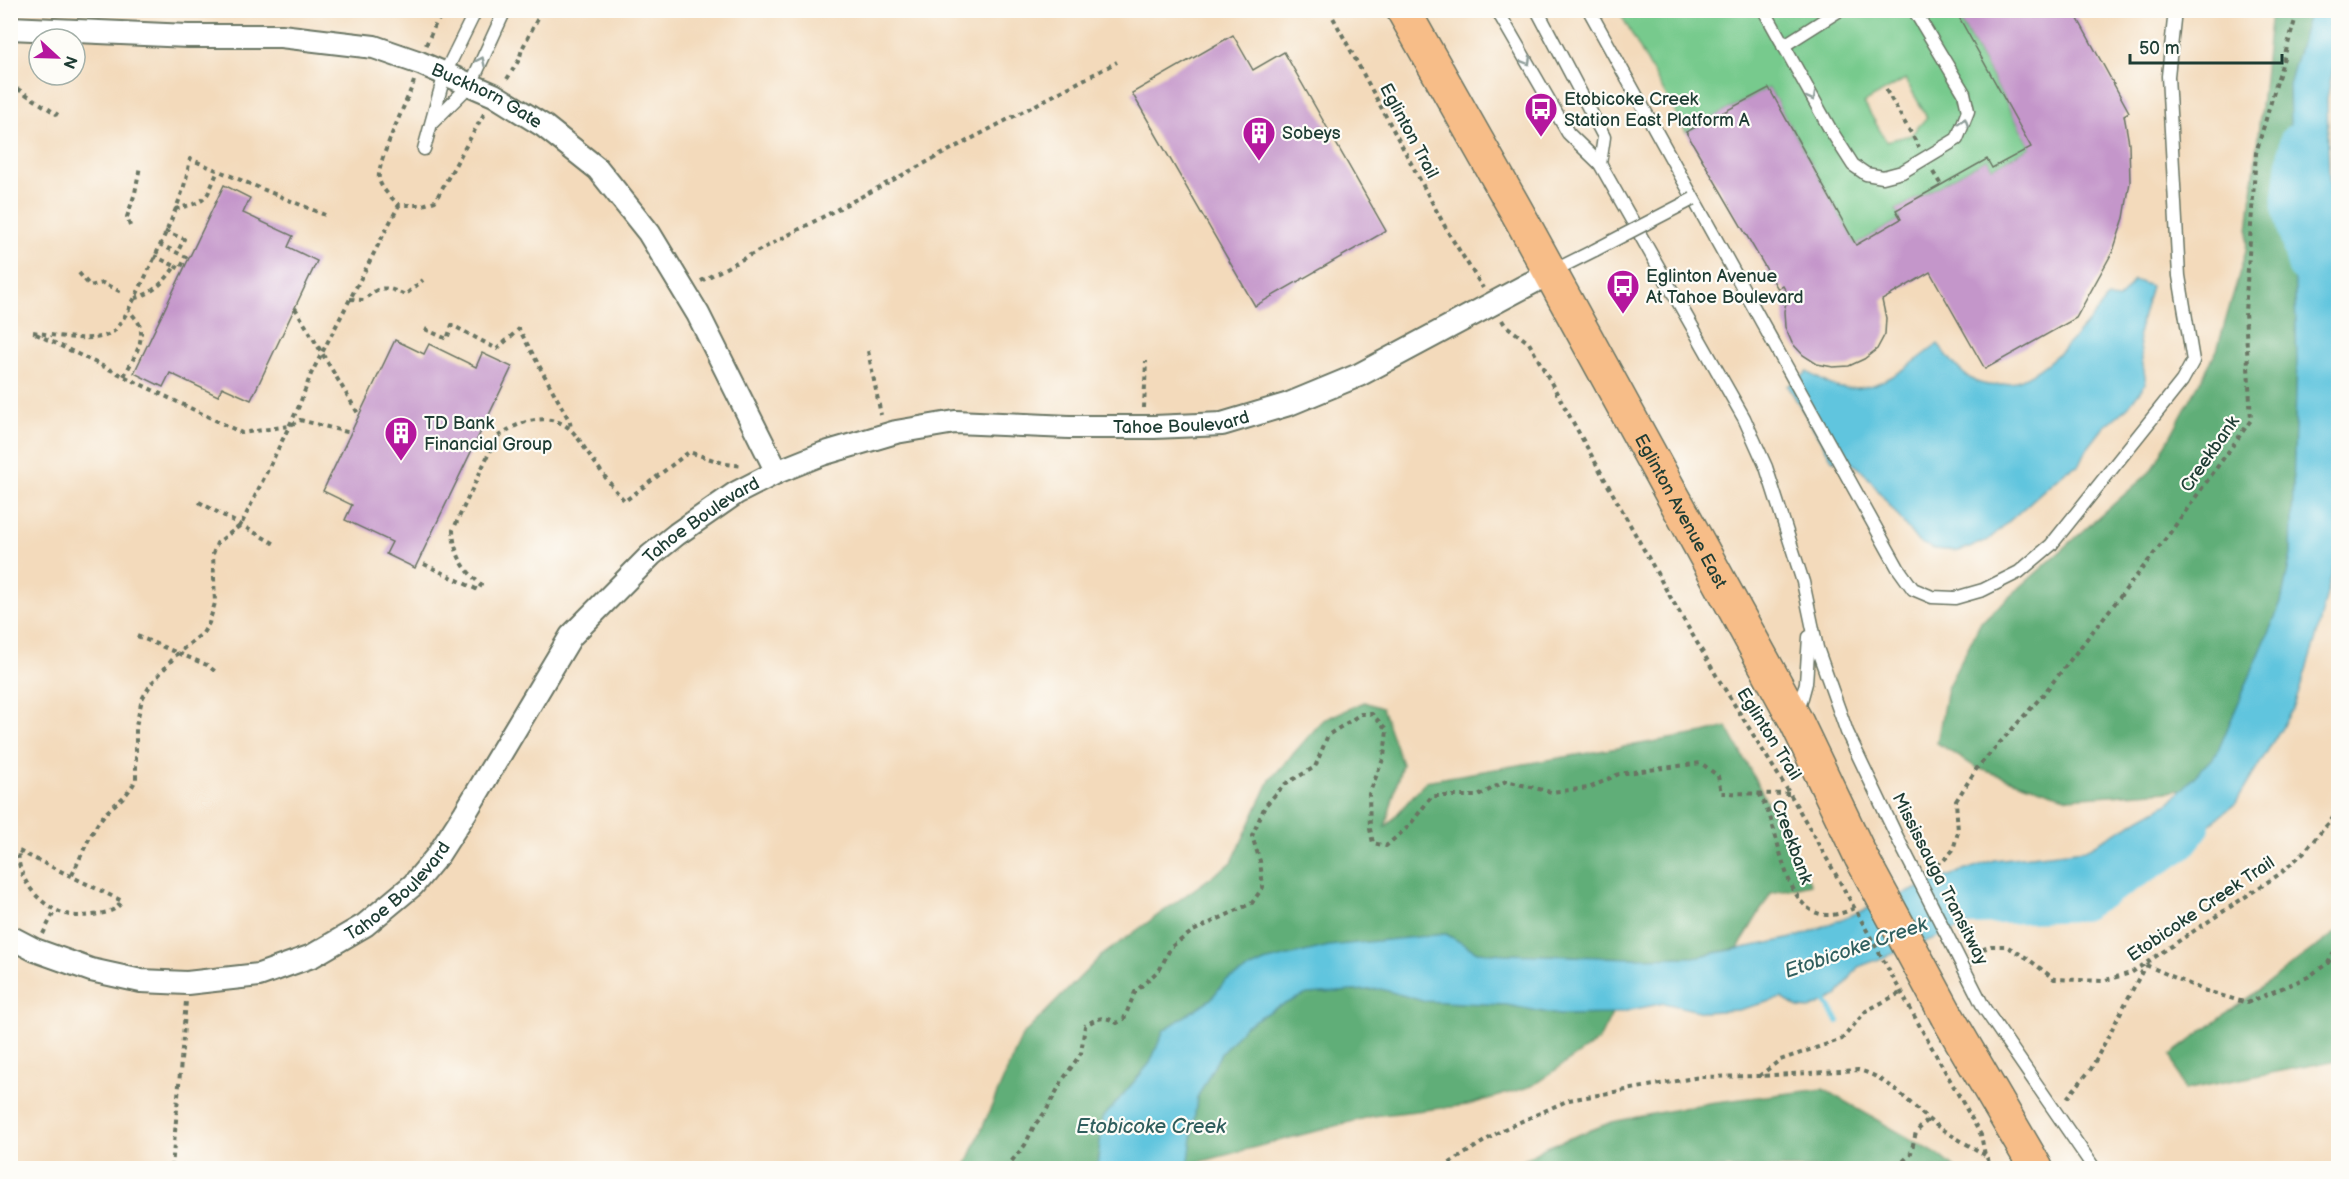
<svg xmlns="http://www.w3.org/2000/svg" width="2349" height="1179" viewBox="0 0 2349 1179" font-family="'Balsamiq Sans',sans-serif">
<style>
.green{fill:#77ca8d;stroke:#4b8460;stroke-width:1.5;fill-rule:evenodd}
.forest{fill:#61ae78;stroke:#407656;stroke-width:1.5}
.water{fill:#61c5de;stroke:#408189;stroke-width:1.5}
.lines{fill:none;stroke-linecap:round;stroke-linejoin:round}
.stream{stroke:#61c5de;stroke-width:6}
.river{stroke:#61c5de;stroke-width:36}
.building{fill:#c496ca}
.lane-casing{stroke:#697463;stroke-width:15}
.street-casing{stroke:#697463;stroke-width:26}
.primary-casing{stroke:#697463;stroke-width:36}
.path{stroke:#697463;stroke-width:4;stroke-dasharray:4.5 4.5;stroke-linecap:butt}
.lane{stroke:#fff;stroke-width:12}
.street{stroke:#fff;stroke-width:22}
.primary{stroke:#f7bd88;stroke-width:33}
.lane-bridge-casing{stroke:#697463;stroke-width:15;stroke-linecap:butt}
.primary-bridge-casing{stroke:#697463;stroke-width:36;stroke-linecap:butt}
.path-bridge{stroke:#697463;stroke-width:4;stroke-dasharray:4.5 4.5;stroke-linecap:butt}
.lane-bridge{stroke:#fff;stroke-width:12}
.primary-bridge{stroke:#f7bd88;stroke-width:33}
.oneway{stroke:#8f9e9a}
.labels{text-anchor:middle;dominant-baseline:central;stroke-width:4.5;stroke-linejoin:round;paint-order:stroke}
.street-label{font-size:18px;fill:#1f3d34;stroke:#fdfcf7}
.poi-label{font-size:18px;fill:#1f3d34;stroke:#fdfcf7;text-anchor:start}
.water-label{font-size:20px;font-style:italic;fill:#305f5e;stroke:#fdfcf7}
</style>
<rect width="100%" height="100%" fill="#fdfcf7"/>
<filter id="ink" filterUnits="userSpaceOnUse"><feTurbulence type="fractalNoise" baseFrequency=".0167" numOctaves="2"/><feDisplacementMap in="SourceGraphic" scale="12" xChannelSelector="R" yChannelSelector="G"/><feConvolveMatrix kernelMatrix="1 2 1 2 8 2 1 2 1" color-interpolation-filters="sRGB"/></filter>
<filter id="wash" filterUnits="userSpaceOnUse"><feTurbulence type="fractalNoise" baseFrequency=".008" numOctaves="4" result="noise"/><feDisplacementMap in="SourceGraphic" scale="24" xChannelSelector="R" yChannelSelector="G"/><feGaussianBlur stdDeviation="1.35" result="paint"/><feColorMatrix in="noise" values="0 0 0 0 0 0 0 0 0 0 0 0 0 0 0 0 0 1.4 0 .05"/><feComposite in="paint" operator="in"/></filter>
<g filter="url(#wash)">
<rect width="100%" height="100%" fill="#f3dabb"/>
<path class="green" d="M1619,11H1955L2031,147L1992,168L1987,159L1896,210L1901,219L1856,245L1769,88L1686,132ZM1905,79L1927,117L1911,135L1886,141L1864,103Z"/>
<g class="forest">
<polygon points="2271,11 2310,11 2289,85 2297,360 2291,555 2281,603 2217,753 2183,790 2068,798 1977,768 1937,743 1947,688 1981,622 2152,470 2217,350 2246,250"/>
<polygon points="1364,702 1382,708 1402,764 1385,828 1426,781 1704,733 1727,727 1811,884 1771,893 1738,948 1694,957 1631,958 1504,954 1477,952 1446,934 1329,946 1264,962 1225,981 1211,999 1164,1030 1150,1063 1103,1118 1097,1168 965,1168 1022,1036 1101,956 1232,862 1270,780 1323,720"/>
<polygon points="2338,931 2338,1060 2184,1090 2171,1055"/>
<polygon points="1381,989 1423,1001 1507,1005 1559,1015 1612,1014 1599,1040 1532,1086 1468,1105 1373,1116 1188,1165 1197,1098 1220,1055 1245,1026 1275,1008 1307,994"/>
<polygon points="1823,1089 1942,1157 1955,1168 1511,1168 1544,1148 1612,1122 1708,1103"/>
</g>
<g class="water">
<polygon points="2310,11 2338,11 2338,45 2327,98 2329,180 2338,230 2338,549 2315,642 2294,707 2236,803 2182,847 2081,891 2014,908 1858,967 1837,996 1810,1009 1798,1008 1782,998 1738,1010 1703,1012 1664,1003 1612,1014 1559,1015 1507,1005 1423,1001 1381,989 1307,994 1275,1008 1245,1026 1220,1055 1197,1098 1188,1168 1097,1168 1103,1118 1150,1063 1164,1030 1211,999 1225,981 1264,962 1329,946 1446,934 1477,952 1504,954 1631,958 1694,957 1764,944 1797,937 1946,877 1994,860 2085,850 2170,802 2217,753 2281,603 2291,555 2297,360 2289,85"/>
<path d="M2134,280L2151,286L2138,334L2146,383L2128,407L2104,427L2087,449L2080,464L2065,471L1988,540L1959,551L1934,549L1918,542L1863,471L1847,459L1833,461L1788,386L1808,372C1818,378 1831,387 1842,388C1878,393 1912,364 1938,344C1949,357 1960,375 1977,382C2027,402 2081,331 2108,298L2119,299Z"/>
</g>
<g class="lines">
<polyline class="stream" points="1822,996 1838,1021"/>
<g class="river">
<polyline points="2297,142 2290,206 2305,265"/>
<polyline points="1973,907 2082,903 2177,845 2192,826"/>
</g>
</g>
<g id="blocks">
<g class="building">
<polygon points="1955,10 2073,10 2129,112 2124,115 2129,143 2130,182 2124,218 2113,251 2076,318 1985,369 1930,272 1882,300 1886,318 1885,334 1877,349 1864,359 1849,366 1833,367 1817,364 1803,355 1792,343 1785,327 1784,311 1788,295 1783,286 1778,289 1686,132 1769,88 1856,245 1901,219 1896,210 1941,185 1987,159 1992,168 2031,147"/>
<polygon points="1233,35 1253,70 1284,52 1386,231 1255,306 1132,93"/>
<polygon points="224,185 250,198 243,213 293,236 288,247 317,261 251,400 222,387 218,396 170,373 163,387 134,373"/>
<polygon points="395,340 424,354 429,344 476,367 482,353 512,367 415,568 386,554 392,542 345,520 352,505 323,491"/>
</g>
</g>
</g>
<g filter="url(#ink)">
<use href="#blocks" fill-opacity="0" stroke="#697463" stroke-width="1.5"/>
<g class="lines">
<g class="lane-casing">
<g id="lane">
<polyline points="1497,10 1568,133 1600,164 1744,418 1766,467 1803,582 1817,648 1847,732 1896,835"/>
<polyline points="1537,10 1604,137 1600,164"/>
<polyline points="1589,10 1898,568 1913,589 1932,597 1955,598 1983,590 2019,572 2051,545 2182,381 2193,361 2179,276 2168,76 2175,10"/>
<polyline points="1764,10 1830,129 1853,165 1866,174 1883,177 1902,172 1957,139 1968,111 1964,93 1914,10"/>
<polyline points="1783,46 1840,10"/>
<polyline points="433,122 471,84 505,10"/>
<polyline points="424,149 445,73 476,10"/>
<polyline points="1551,272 1595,250"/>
<polyline points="1798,712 1806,683 1809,637"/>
<polyline points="1984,1008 2094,1168"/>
</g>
</g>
<g class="street-casing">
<g id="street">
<path id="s1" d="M10,28L188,36H281L374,47L420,63L494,95L544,126L598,169L649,233L698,314L777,472"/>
<path id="s2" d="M10,937L35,950L91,970L141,981L187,983L259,975L312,956L365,925L413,885L438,855L465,813L571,636L651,555L677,534L736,493L777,472L822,454L896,432L955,422L1069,427H1154L1222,424L1289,404L1359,375L1550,273"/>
</g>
</g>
<g class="primary-casing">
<g id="primary">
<path id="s3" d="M1403,10L1521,219L1796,721L1861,857"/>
<polyline points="1947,1016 2036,1168"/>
</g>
</g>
<g class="path">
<polyline points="1329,10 1449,234 1483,288"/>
<polyline points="426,45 436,23 446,10"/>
<polyline points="507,79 519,60 522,49 542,10"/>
<path d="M414,81C408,100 376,163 379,179C381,189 392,198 399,205H423L435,201L485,112"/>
<polyline points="10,84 58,115"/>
<polyline points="1886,90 1919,147"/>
<polyline points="1933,172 1941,185"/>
<path d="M175,209C211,200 204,201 218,171"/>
<polyline points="130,226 127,217 135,193 140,166"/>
<polyline points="165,231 184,239 177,253"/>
<polyline points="159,244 186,257 180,269 175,266"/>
<polyline points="79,273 90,286 103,283 121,292"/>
<polyline points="701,281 1117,62"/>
<path d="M135,298C152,294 166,281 175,266L154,256"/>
<path d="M350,299L364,300C379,285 386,286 405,295L423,280"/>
<polyline points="1502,320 1505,325 1529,343 1668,593 1716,675 1790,794 1835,873"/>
<polyline points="425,329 447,339 452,325 497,349 519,329 570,422 571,429"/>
<path d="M33,332C52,335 99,345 114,331C129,318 178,209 184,186C187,177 188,168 190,159L325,215"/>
<polyline points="36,334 242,433 289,426 300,420 351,433"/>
<polyline points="868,351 881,415"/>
<path d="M124,376C131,363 145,342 140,326C138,320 132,315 129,310"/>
<polyline points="1144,408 1146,361"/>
<polyline points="199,502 277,545"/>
<path d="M424,564L478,590L481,585C463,568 454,555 453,530L496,438C516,422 550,409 572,431C578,437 583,446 588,453C600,470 611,486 625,501L689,452L726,464L743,466"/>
<polyline points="137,636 207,665 216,672"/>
<path d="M1759,793C1764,803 1769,813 1772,823C1785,866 1794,941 1858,906"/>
<path d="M19,851L122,901C117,910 109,912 99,914C89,916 75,917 66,914C41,908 15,877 19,851Z"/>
<polyline points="1928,868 1944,860 1953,850 1958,832 1956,801 1977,768 2042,696 2167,537 2251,420 2245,312 2256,153 2298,10"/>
<path d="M72,875C81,857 89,835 101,819C112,804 128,798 136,779V726L142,699L151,684L178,653L203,633L209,623L215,603L213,554L217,543L241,525L299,406L311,374L399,205"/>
<polyline points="43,934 55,910"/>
<polyline points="1974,953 1991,946 2006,946 2027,958 2054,979 2102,981 2131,973 2281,873 2304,852 2338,812"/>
<polyline points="2146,965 2203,990 2247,1003 2308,977 2328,963 2338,946"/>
<polyline points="1922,1030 1981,1135 1985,1155 1993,1168"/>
<polyline points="1759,1076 1780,1060 1842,1039 1866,1011 1904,991"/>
<polyline points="2067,1098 2091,1069 2145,966"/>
<polyline points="172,1168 186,1001"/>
<path d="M1006,1168L1025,1145L1034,1126L1046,1111L1062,1081L1081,1053L1085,1026C1096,1018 1105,1015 1117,1023L1124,1019L1135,992L1160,969L1171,947L1193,931L1252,903L1263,887L1260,861L1252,836L1265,806L1285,784L1315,767L1328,735L1361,714H1372L1387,730L1384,757L1369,794L1370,829L1373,843L1386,846L1409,826L1432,796H1478L1506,781L1551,792L1589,788L1619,774L1701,763L1718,776L1721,793L1790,794"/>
<path d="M1442,1168L1502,1130L1569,1100L1700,1077L1759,1076L1858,1070C1889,1077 1909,1104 1933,1123C1949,1135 1968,1144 1985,1155"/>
<polyline points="1897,1168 1911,1153 1916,1132 1929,1119"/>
</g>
<use href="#lane" class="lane"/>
<use href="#street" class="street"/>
<use href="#primary" class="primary"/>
<g class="lane-bridge-casing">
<g id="lane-bridge">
<polyline points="1595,250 1693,199"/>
<polyline points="1896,835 1984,1008"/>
</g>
</g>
<g class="primary-bridge-casing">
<polyline id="primary-bridge" points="1861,857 1947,1016"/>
</g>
<g class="path-bridge">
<polyline points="295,308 359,415"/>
<polyline points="1835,873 1922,1030"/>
</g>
<use href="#lane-bridge" class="lane-bridge"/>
<use href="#primary-bridge" class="primary-bridge"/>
</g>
<defs><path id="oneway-chevron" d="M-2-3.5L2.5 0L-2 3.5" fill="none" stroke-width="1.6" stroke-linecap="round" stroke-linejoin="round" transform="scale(1.5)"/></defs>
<g class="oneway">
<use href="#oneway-chevron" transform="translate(481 61) rotate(-65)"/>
<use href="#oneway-chevron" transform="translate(1527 61) rotate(60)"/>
<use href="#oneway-chevron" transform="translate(1812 97) rotate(61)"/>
<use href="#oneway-chevron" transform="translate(1964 122) rotate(-72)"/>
</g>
</g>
<defs>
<g id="bus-pin" transform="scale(1.725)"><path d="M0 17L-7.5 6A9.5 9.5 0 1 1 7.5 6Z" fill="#b5179e" stroke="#fdfcf7"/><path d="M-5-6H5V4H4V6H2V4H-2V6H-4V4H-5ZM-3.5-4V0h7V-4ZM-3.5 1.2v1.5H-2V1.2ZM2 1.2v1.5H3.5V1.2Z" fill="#fff"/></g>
<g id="building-pin" transform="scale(1.725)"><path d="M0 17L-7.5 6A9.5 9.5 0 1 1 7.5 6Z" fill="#b5179e" stroke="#fdfcf7"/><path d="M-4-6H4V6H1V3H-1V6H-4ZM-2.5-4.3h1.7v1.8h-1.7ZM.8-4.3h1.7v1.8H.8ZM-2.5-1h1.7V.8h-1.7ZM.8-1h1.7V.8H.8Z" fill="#fff"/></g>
</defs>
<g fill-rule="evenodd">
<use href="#bus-pin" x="1541" y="109"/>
<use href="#building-pin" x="1259" y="133"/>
<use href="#bus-pin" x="1623" y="286"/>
<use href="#building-pin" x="401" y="433"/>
</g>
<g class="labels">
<g class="street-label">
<text stroke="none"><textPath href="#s1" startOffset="488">Buckhorn Gate</textPath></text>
<text transform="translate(1409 131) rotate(62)">Eglinton Trail</text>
<text stroke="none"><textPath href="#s2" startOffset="1410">Tahoe Boulevard</textPath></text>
<text transform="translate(2210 454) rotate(-55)">Creekbank</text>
<text stroke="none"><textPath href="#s3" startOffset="573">Eglinton Avenue East</textPath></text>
<text stroke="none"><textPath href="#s2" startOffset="908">Tahoe Boulevard</textPath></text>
<text transform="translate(1769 734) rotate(58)">Eglinton Trail</text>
<text transform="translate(1792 842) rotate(70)">Creekbank</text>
<text transform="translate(1940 879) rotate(63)">Mississauga Transitway</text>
<text stroke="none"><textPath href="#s2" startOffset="422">Tahoe Boulevard</textPath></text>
<text transform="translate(2201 909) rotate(-34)">Etobicoke Creek Trail</text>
</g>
<g class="poi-label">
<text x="1564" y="99">Etobicoke Creek<tspan x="1564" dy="21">Station East Platform A</tspan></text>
<text x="1282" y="133">Sobeys</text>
<text x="1646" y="276">Eglinton Avenue<tspan x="1646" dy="21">At Tahoe Boulevard</tspan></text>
<text x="424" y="423">TD Bank<tspan x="424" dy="21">Financial Group</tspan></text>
</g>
<g class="water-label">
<text transform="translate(1856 948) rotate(-19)">Etobicoke Creek</text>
<text x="1151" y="1127">Etobicoke Creek</text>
</g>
</g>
<rect width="2349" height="1179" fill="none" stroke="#fdfcf7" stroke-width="36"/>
<g transform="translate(57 57) rotate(112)"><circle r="28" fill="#fdfcf7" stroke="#a4b0a9" stroke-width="1.5"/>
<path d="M0-4.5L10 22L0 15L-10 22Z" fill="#b5179e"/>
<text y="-9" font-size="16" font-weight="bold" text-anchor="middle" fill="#1f3d34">N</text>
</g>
<path d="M2130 54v9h152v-9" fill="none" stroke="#1f3d34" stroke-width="3"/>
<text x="2139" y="54" font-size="18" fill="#1f3d34" stroke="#fdfcf7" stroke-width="4.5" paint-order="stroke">50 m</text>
</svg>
